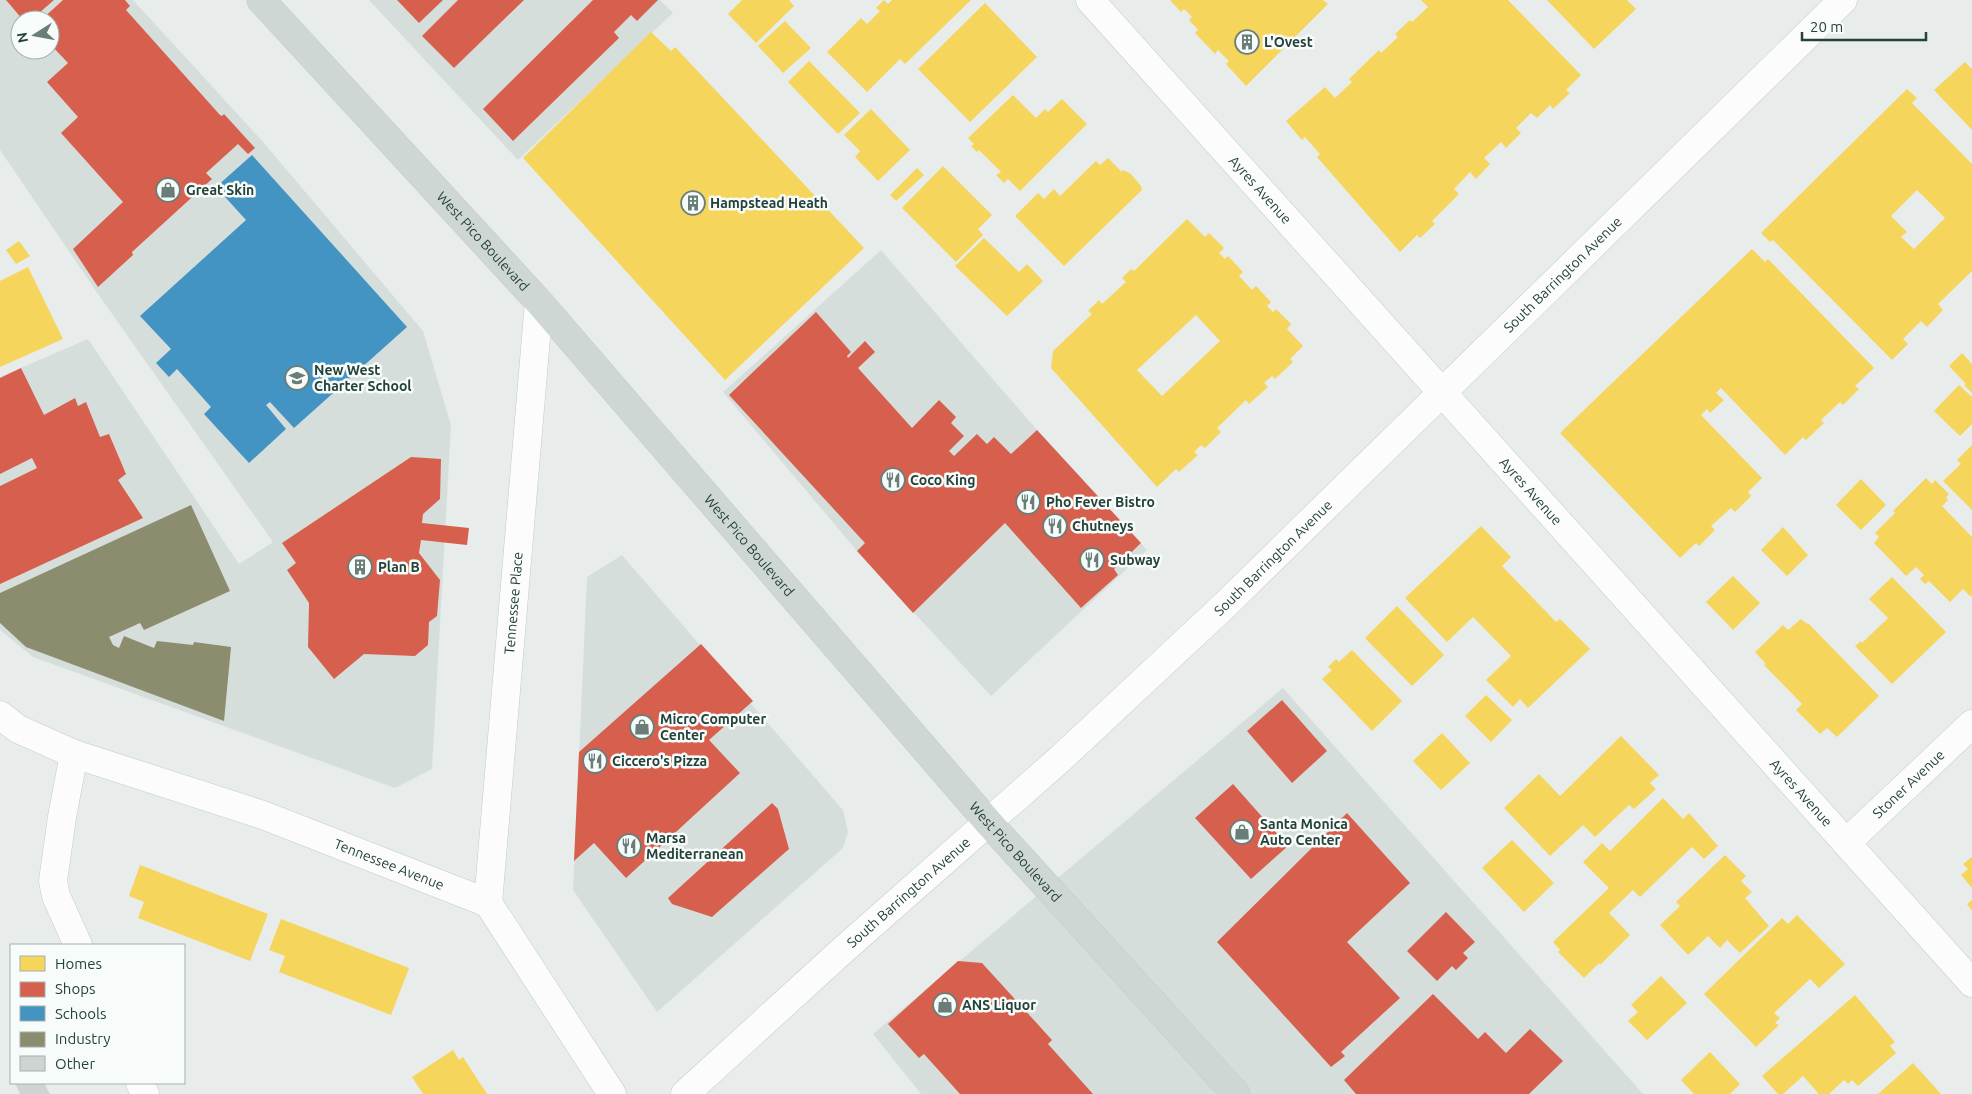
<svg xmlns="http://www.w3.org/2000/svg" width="1972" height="1094" viewBox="0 0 1972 1094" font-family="Ubuntu,sans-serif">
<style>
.built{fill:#d6dedb;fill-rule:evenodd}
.homes{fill:#f6d55c;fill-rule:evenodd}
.shops{fill:#d6604d}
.schools{fill:#4393c3}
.industry{fill:#8c8c6e}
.building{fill:#cfd4d2}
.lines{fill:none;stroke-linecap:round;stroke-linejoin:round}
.minor-casing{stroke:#c5cac8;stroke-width:29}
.major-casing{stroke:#c3ccc9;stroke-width:29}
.minor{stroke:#fcfcfc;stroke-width:28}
.major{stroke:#cfd7d5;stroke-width:28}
.labels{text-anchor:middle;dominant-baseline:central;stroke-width:5;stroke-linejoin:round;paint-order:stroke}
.poi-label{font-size:14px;font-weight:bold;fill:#24423a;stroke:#f7fbf9;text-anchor:start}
.street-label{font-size:14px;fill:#24423a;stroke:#f7fbf9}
</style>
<rect width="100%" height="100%" fill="#e8edeb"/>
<g class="built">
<path d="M0,0H133L264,143L423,331L451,425L432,769L395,788L33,657L0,630V377L88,339L239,564L273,542L98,294L0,150ZM20,20H50V50H20Z"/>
<polygon points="369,0 660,0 673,13 518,160"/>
<polygon points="881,250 1037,430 1147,550 991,696 857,551 723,392"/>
<polygon points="622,555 843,810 848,832 843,848 657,1012 573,890 587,577"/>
<polygon points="1283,688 1643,1094 921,1094 873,1034"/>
</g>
<g class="homes">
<polygon points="742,0 789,0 794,6 756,43 728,14"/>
<polygon points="884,0 888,4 892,0 971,0 905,64 900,59 867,92 827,52 861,18 867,24 880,11 876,8"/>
<polygon points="1170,0 1323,0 1328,4 1246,86 1226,64 1229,61 1218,50 1215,54 1195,33 1198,30 1189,20 1192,17 1184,9 1181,12"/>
<polygon points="1421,0 1508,0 1581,75 1566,90 1570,93 1553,109 1550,105 1537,118 1531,113 1516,128 1521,133 1506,148 1501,142 1484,158 1490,164 1476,179 1470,172 1454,189 1459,194 1432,221 1435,224 1420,238 1417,235 1400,252 1317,157 1320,154 1305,137 1302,140 1286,121 1325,87 1335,98 1352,82 1349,79 1379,50 1381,53 1398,37 1395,34 1410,20 1412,22 1428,7"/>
<polygon points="1547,0 1627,0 1636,9 1594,49"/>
<polygon points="985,3 1037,57 970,122 918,69"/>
<polygon points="785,21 811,48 783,73 758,46"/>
<polygon points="651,32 671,51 675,47 864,248 725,380 523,158"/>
<polygon points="809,61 860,113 838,134 788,82"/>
<polygon points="1965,62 1972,69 1972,130 1934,90"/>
<path d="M1907,89L1917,98L1912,103L1972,164V271L1938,304L1943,310L1927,327L1921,321L1903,339L1908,344L1892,360L1773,240L1770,242L1761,233ZM1917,190L1945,218L1914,249L1901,237L1907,232L1891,216Z"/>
<polygon points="1013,95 1036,118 1045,109 1048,112 1062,99 1087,124 1020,191 1008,179 1004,183 996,175 1001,172 979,150 977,152 971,146 974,144 968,138"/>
<polygon points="871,109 910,150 878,181 855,157 860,151 844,135"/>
<polygon points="1108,158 1122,172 1123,170 1131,174 1141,186 1142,190 1064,266 1015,216 1038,193 1044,199 1054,189 1060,196 1096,161 1100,165"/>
<polygon points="943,166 992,215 978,229 983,235 956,262 902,208"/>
<polygon points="917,168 924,175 896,201 890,195"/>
<path d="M1187,219L1205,237L1209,233L1224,248L1219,253L1225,259L1228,256L1243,272L1239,276L1252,290L1256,286L1271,302L1267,306L1273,312L1276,309L1291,324L1287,329L1303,346L1290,359L1293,362L1275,379L1272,376L1264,383L1268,387L1249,404L1246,400L1217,428L1221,432L1205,448L1201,445L1194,452L1198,455L1179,472L1176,469L1157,487L1051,368L1053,351L1092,314L1088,311L1099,300L1102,304L1126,282L1122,278L1131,269L1134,271ZM1196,315L1220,341L1162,396L1137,370Z"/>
<polygon points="984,238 1019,272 1027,264 1043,281 1007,316 955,266"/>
<polygon points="19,241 30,256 16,264 6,250"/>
<polygon points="1752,249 1765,262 1768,259 1874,368 1855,386 1859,389 1843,405 1840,402 1821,420 1824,423 1806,440 1803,437 1785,455 1721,388 1716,393 1724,400 1710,413 1707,409 1701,415 1762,478 1748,492 1751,496 1735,512 1731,508 1711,526 1715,530 1699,546 1696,543 1680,558 1560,433"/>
<polygon points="28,267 63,339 0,367 0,281"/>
<polygon points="1962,353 1972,364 1972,393 1964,385 1966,384 1949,366"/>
<polygon points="1959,385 1972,397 1972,424 1960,436 1934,411"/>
<polygon points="1972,445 1972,510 1943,481 1961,464 1957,460"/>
<polygon points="1926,478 1932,484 1935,480 1949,494 1946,497 1948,500 1942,506 1972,537 1972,595 1971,597 1963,589 1950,602 1929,581 1925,584 1920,579 1924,575 1916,567 1906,576 1874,543 1879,537 1875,533 1895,513 1893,511"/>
<polygon points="1861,479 1886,505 1861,530 1836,505"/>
<polygon points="1481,526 1511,557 1502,566 1556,622 1560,619 1590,649 1528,708 1520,699 1513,707 1486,680 1511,656 1473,617 1447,642 1405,598"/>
<polygon points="1783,527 1808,555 1787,576 1761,550"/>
<polygon points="1733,576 1760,603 1733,630 1706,602"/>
<polygon points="1892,577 1946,632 1892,684 1855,646 1861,641 1862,643 1888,618 1869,599"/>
<polygon points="1397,606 1444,655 1412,686 1365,638"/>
<polygon points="1801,619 1807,624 1808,623 1879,696 1837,737 1827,728 1820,734 1796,710 1802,704 1764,665 1766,664 1755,652 1783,625 1788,630"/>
<polygon points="1352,650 1402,701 1372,731 1322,679 1332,670 1328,667 1336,659 1339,662"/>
<polygon points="1486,695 1512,720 1491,742 1465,716"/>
<polygon points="1442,733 1470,763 1441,790 1413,761"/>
<polygon points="1621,736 1659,775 1650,783 1656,789 1634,809 1629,805 1595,837 1583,825 1550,856 1504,808 1539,774 1560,796"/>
<polygon points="1663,798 1683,819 1689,813 1718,846 1704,859 1692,847 1640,897 1633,890 1609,913 1630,935 1600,965 1599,963 1584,978 1558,952 1560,950 1553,942 1609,888 1583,862 1602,843 1610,851"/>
<polygon points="1512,840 1554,883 1524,912 1482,868"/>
<polygon points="1725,855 1746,876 1741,881 1752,892 1745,898 1769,926 1740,953 1727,940 1720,948 1708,936 1688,955 1660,925 1680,906 1676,902"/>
<polygon points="1972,857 1972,888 1961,875 1968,869 1963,864"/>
<polygon points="140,865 268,914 250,961 138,918 144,902 129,896"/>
<polygon points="1972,900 1972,911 1967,904"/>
<polygon points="1797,915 1845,964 1819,988 1810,979 1774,1013 1780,1018 1775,1023 1779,1025 1756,1047 1704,994 1782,918 1788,924"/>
<polygon points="281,919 409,968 391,1015 279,972 285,956 269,950"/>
<polygon points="1661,976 1687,1003 1647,1040 1628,1021 1638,1012 1631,1005"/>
<polygon points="1855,995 1895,1042 1890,1046 1896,1053 1858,1086 1852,1080 1848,1084 1844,1080 1829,1094 1819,1094 1803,1076 1783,1094 1778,1094 1762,1076"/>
<polygon points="453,1050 459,1060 463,1057 487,1094 423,1094 412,1077"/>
<polygon points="1710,1052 1740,1084 1730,1094 1694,1094 1681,1080"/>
<polygon points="1913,1063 1941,1094 1878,1094"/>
</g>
<g class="shops">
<polygon points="6,0 54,0 31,20 23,20"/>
<polygon points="63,0 125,0 130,6 126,10 220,115 222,116 224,114 255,148 248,154 238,144 206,173 212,179 132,252 133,255 98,287 73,249 123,202 61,133 78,117 47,82 68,63 50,44 50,20 41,20"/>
<polygon points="397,0 443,0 419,23"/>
<polygon points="458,0 524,0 454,68 422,36"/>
<polygon points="593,0 658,0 637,21 631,15 614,32 619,38 513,141 483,109"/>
<polygon points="816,312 851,352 847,356 848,358 865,341 875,352 858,368 912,428 939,400 956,417 951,423 964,436 949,451 954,456 977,434 987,444 994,437 1011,454 1037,430 1141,543 1114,569 1118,575 1081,608 1005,523 913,613 857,551 865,543 729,395"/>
<polygon points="21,368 44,415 75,398 78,406 86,402 100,437 109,434 126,474 118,480 143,518 0,584 0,486 37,468 32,458 0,474 0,378"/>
<polygon points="411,457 441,459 440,499 423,514 422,523 469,528 467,545 421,540 419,553 440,580 437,616 429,622 428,645 415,656 364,654 334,679 308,647 309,603 287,570 296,563 282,543"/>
<polygon points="701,644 753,701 709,740 740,773 626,878 594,843 574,861 579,752"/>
<polygon points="1282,700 1327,751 1292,783 1247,731"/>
<polygon points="1233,784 1288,846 1251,879 1195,818"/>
<polygon points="772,803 778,809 789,849 712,917 672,904 668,898"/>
<polygon points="1347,813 1410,883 1347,942 1400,998 1341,1052 1345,1056 1331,1067 1217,942"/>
<polygon points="1446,912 1475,942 1463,953 1468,958 1456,970 1452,966 1437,981 1407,951"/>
<polygon points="958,961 982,963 1052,1040 1048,1044 1093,1094 960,1094 924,1054 919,1058 888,1024"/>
<polygon points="1433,994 1478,1039 1485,1032 1506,1053 1530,1029 1563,1061 1529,1094 1356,1094 1344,1080"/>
</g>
<polygon class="schools" points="252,155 407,327 294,428 270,402 266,405 286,429 249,463 204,414 211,407 177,369 169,377 156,363 171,349 140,316 246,220 216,187"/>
<polygon class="industry" points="191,505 230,591 144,630 140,623 109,637 113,645 119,648 124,636 154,648 157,641 193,645 194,642 231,647 224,721 26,647 0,623 0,593"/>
<polygon class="building" points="15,1083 44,1083 50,1094 20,1094"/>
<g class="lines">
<g class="minor-casing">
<g id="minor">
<path id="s1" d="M1090,0L1972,983"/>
<polyline points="0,715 18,729 74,754 62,817 53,881 56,896 78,945"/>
<path id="s2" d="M74,754L263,815L488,903L612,1094"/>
<path id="s3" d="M1846,843L1972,724"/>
<path id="s4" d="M488,903L539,302"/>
<polyline points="140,1083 145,1094"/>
<path id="s5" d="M685,1094L843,950L1060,759L1225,605L1843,0"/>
</g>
</g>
<g class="major-casing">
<g id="major">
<path id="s6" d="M261,0L539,302L988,822L1236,1094"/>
</g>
</g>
<use href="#minor" class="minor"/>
<use href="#major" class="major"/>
</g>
<defs>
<g id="building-ring" transform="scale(1.25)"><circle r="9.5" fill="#f7fbf9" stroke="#697e78" stroke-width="1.5"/><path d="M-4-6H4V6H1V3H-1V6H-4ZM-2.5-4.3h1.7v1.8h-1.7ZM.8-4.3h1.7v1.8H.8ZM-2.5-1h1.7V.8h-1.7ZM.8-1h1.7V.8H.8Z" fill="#697e78"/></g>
<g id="shop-ring" transform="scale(1.25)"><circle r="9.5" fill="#f7fbf9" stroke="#697e78" stroke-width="1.5"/><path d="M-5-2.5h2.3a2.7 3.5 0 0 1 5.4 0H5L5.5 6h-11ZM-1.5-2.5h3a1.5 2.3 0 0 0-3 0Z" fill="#697e78"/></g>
<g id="school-ring" transform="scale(1.25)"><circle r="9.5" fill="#f7fbf9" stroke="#697e78" stroke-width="1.5"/><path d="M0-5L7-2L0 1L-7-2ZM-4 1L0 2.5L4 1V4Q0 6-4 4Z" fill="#697e78"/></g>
<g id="restaurant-ring" transform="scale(1.25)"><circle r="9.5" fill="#f7fbf9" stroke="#697e78" stroke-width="1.5"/><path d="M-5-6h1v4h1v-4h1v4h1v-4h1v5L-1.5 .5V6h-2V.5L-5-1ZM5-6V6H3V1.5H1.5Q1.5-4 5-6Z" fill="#697e78"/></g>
</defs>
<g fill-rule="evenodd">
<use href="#building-ring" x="1247" y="42"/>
<use href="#shop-ring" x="168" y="190"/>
<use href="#building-ring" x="693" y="203"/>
<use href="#school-ring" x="297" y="378"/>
<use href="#restaurant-ring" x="893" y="480"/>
<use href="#restaurant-ring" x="1028" y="502"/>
<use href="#restaurant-ring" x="1055" y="526"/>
<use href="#restaurant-ring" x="1092" y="560"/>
<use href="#building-ring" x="360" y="567"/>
<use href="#shop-ring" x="642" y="727"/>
<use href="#restaurant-ring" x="595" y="761"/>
<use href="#shop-ring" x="1242" y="832"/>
<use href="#restaurant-ring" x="629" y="846"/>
<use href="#shop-ring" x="945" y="1005"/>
</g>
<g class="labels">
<g class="poi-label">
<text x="1264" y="42">L'Ovest</text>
<text x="186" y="190">Great Skin</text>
<text x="710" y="203">Hampstead Heath</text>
<text x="314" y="370">New West<tspan x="314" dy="16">Charter School</tspan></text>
<text x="910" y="480">Coco King</text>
<text x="1046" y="502">Pho Fever Bistro</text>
<text x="1072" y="526">Chutneys</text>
<text x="1110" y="560">Subway</text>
<text x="378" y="567">Plan B</text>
<text x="660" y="719">Micro Computer<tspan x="660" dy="16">Center</tspan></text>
<text x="612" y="761">Ciccero's Pizza</text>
<text x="1260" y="824">Santa Monica<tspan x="1260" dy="16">Auto Center</tspan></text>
<text x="646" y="838">Marsa<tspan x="646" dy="16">Mediterranean</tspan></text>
<text x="962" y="1005">ANS Liquor</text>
</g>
<g class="street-label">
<text stroke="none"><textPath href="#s1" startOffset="255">Ayres Avenue</textPath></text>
<text stroke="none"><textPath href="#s6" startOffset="328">West Pico Boulevard</textPath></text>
<text stroke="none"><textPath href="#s5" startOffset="1201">South Barrington Avenue</textPath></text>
<text stroke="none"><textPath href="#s1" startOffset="660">Ayres Avenue</textPath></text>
<text stroke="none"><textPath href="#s6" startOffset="732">West Pico Boulevard</textPath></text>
<text stroke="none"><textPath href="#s5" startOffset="796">South Barrington Avenue</textPath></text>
<text stroke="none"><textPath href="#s4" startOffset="301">Tennessee Place</textPath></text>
<text stroke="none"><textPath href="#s3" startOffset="86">Stoner Avenue</textPath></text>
<text stroke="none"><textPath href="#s1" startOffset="1065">Ayres Avenue</textPath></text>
<text stroke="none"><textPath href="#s6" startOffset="1138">West Pico Boulevard</textPath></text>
<text stroke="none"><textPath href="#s2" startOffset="334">Tennessee Avenue</textPath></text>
<text stroke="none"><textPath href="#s5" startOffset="301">South Barrington Avenue</textPath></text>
</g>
</g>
<rect x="10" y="944" width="175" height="140" fill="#f7fbf9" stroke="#a3b1ad"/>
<rect x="20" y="956" width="25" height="15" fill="#f6d55c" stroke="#a3b1ad"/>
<text x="55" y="969" font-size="15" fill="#24423a">Homes</text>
<rect x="20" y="982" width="25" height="15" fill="#d6604d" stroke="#a3b1ad"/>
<text x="55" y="994" font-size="15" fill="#24423a">Shops</text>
<rect x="20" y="1006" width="25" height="15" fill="#4393c3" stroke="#a3b1ad"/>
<text x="55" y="1019" font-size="15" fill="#24423a">Schools</text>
<rect x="20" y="1032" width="25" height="15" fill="#8c8c6e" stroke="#a3b1ad"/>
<text x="55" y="1044" font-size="15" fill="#24423a">Industry</text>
<rect x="20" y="1056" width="25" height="15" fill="#cfd4d2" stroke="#a3b1ad"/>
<text x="55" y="1069" font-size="15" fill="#24423a">Other</text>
<g transform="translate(35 35) rotate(259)"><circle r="24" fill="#f7fbf9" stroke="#a3b1ad"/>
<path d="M0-4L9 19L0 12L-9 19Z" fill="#697e78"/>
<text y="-8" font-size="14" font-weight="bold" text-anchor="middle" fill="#24423a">N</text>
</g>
<path d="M1802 32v8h124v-8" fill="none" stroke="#24423a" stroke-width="2.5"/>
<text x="1810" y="32" font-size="15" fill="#24423a" stroke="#f7fbf9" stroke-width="4" paint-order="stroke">20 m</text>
</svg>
